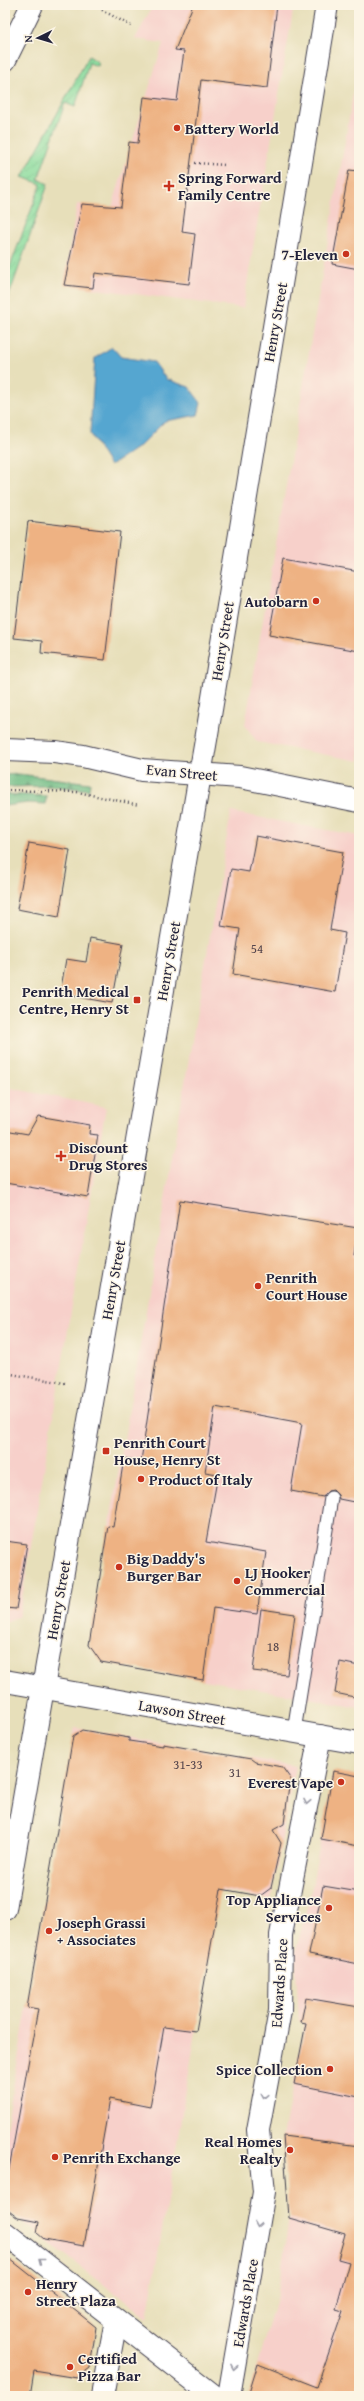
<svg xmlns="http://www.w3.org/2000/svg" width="364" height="2401" viewBox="0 0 364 2401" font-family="'Gentium Book Plus',serif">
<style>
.built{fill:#f7d0ca}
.forest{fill:url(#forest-firs);stroke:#486f60}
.garden{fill:url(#garden-furrows);stroke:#567f6c}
.water{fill:#55a6d0;stroke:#3c6486}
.building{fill:#eeb283}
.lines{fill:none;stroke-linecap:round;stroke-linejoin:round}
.lane-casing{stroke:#403e4e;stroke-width:15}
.street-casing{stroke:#403e4e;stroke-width:24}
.secondary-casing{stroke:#403e4e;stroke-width:24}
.highway-casing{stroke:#403e4e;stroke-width:24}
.path{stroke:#403e4e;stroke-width:2.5;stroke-dasharray:1 3;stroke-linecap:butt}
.lane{stroke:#fff;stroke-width:13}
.street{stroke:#fff;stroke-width:22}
.secondary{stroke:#fff;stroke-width:22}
.highway{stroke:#fff;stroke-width:22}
.oneway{stroke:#9c9ca7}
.poi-dot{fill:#c8321e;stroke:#fcf5e5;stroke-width:1.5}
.labels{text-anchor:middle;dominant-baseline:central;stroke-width:3;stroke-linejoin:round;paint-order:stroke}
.number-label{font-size:13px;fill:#55464d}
.poi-label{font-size:15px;font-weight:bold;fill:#22223b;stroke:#fcf5e5;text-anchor:start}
.street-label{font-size:15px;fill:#22223b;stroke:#fcf5e5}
</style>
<defs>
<pattern id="forest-firs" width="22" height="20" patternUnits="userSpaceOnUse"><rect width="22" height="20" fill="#6ebc84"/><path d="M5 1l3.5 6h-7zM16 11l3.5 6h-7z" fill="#5a986d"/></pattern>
<pattern id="garden-furrows" width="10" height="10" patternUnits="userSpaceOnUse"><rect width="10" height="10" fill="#89dc9d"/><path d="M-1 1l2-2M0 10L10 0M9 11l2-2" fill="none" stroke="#76bc88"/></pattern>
</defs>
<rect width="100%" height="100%" fill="#fcf5e5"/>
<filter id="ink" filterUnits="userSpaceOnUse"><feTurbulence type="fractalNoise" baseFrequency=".025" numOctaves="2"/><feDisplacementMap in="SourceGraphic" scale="8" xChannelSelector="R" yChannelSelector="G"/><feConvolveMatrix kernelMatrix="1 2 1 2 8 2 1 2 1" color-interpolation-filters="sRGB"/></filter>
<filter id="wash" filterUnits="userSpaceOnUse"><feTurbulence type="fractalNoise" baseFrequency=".012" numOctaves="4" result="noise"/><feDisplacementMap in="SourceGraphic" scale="16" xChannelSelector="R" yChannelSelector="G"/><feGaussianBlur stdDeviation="0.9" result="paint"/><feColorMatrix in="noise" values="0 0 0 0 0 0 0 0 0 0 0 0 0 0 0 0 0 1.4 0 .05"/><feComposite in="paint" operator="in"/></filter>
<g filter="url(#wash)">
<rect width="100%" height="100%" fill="#e7dfba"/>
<g class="built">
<polygon points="153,5 294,5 243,308 64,285 77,204 112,207 163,43 135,39"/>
<polygon points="359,60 359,761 257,742 245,725"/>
<polygon points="231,812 359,836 359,1707 101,1662 89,1645"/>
<polygon points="5,1087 106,1107 19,1616 5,1622"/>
<polygon points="75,1728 295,1766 271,1900 220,1891 147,2318 5,2208 5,2135"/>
<polygon points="333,1771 359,1776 359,2396 248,2396 278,2291 289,2218 283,2136 305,2023 299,2021 295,1954 311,1892"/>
</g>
<g class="forest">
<polygon points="19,774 90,783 89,790 53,786 5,787 5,775"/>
<polygon points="5,794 47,796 45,804 28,803 5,806"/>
</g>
<polygon class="garden" points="89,56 99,63 98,66 89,63 75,107 65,103 38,179 48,184 5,307 5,280 41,184 22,177"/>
<polygon class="water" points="112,347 121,357 154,362 166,379 189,387 201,403 198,415 165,421 140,446 110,466 90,434 95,358"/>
<g id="blocks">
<g class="building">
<polygon points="193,5 277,5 267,88 201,80 182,232 195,234 189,284 95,273 93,288 64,285 82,204 121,207 129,142 138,143 144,97 177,101 184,51 175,50"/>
<polygon points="349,170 359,171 359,269 332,264"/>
<polygon points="28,521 120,532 105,660 41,653 42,641 14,638"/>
<polygon points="283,558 359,572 359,651 269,635"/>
<polygon points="256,836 343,852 330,930 345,933 335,992 233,974 240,929 221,926 231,869 249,872"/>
<polygon points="29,843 70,850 59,917 17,909"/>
<polygon points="90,938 123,944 112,1003 60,994 66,959 86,962"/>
<polygon points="38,1116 90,1125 89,1134 98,1135 88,1197 5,1183 5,1130 28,1134"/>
<polygon points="180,1200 358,1228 354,1256 359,1256 359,1503 339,1499 338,1495 333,1490 328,1491 323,1497 291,1491 302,1423 215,1407 205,1472 218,1474 206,1542 266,1552 257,1614 213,1608 203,1680 101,1662 89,1645 108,1526 113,1527 124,1458 141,1461"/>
<polygon points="5,1541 27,1544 16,1609 5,1608"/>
<polygon points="261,1609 295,1614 287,1675 253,1671"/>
<polygon points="340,1662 359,1666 359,1698 335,1693"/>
<polygon points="82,1730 129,1738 129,1741 163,1746 163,1744 251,1759 255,1762 282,1767 290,1778 284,1824 273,1830 281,1843 271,1888 260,1896 221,1889 196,2031 164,2027 150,2107 110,2099 84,2246 44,2239 37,2233 39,2222 18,2218 5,2208 5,2191 38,2009 27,2007 73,1736"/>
<polygon points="333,1771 359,1776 359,1846 321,1839"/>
<polygon points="323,1886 359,1892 359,1964 309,1954"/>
<polygon points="306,1998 359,2007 359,2097 294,2084 306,2023 301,2022"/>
<polygon points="283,2136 359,2146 359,2396 248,2396 258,2364 317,2387 343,2311 336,2309 349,2262 338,2259 345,2234 289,2218"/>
<polygon points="5,2255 96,2327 90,2368 77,2378 34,2371 30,2396 5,2396"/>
</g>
</g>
</g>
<g filter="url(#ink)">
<use href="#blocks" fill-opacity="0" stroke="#403e4e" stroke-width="1"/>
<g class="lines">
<g class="lane-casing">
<polyline id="lane" points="294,1731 331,1498"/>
</g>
<g class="street-casing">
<g id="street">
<polyline points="5,2233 214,2396"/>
<polyline points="102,2396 116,2320"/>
<polyline points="229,2396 264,2192 258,2130 280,2011 281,1935 320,1736"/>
</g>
</g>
<g class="secondary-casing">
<g id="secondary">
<polyline points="5,750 55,752 83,756 142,770 240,777 359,801"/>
<polyline points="5,1681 359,1743"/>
<polyline points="5,1909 207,734 327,5"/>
</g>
</g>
<g class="highway-casing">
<polyline id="highway" points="5,60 32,5"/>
</g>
<g class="path">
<polyline points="102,10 133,27"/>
<polyline points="195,163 225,165"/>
<polyline points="5,790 77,792 139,805"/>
<polyline points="5,1373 65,1383"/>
</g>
<use href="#lane" class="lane"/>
<use href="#street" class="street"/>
<use href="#secondary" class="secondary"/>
<use href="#highway" class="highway"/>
</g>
<defs><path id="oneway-chevron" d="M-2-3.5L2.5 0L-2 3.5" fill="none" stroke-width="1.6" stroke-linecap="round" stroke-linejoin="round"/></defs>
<g class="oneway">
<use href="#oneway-chevron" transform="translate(307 1802) rotate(101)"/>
<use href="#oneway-chevron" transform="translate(264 2096) rotate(100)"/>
<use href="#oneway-chevron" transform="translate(258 2225) rotate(100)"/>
<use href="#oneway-chevron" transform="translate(41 2261) rotate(-142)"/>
<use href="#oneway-chevron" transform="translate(234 2367) rotate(100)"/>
</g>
</g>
<g class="poi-dot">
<circle cx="177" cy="128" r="4"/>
<path d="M167 180h4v4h4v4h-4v4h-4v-4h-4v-4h4z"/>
<circle cx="346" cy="254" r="4"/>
<circle cx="316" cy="601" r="4"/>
<rect x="133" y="996" width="8" height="8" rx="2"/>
<path d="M59 1150h4v4h4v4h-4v4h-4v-4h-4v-4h4z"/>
<circle cx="258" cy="1286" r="4"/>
<rect x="102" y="1447" width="8" height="8" rx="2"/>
<circle cx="141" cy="1479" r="4"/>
<circle cx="119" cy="1567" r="4"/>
<circle cx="237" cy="1581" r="4"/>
<circle cx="341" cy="1782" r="4"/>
<circle cx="329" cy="1908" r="4"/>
<circle cx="49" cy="1931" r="4"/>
<circle cx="330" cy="2069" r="4"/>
<circle cx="290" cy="2150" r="4"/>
<circle cx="55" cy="2157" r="4"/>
<circle cx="28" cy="2292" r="4"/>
<circle cx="70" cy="2367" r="4"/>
</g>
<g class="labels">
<g class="number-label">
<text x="257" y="948">54</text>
<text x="273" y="1646">18</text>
<text x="188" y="1764">31-33</text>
<text x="235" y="1772">31</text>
</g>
<g class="poi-label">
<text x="185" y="128">Battery World</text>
<text x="178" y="177">Spring Forward<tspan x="178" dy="17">Family Centre</tspan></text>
<text x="338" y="254" text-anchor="end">7-Eleven</text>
<text x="308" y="601" text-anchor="end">Autobarn</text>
<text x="129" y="991" text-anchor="end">Penrith Medical<tspan x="129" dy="17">Centre, Henry St</tspan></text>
<text x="69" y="1147">Discount<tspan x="69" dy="17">Drug Stores</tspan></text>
<text x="266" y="1277">Penrith<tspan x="266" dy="17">Court House</tspan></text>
<text x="114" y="1442">Penrith Court<tspan x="114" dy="17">House, Henry St</tspan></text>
<text x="149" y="1479">Product of Italy</text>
<text x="127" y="1558">Big Daddy's<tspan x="127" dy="17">Burger Bar</tspan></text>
<text x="245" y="1572">LJ Hooker<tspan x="245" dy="17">Commercial</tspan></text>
<text x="333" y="1782" text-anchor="end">Everest Vape</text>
<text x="321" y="1899" text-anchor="end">Top Appliance<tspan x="321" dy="17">Services</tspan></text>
<text x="57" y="1922">Joseph Grassi<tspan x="57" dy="17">+ Associates</tspan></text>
<text x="322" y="2069" text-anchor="end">Spice Collection</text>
<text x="282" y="2141" text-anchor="end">Real Homes<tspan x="282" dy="17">Realty</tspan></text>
<text x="63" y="2157">Penrith Exchange</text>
<text x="36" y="2283">Henry<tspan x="36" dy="17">Street Plaza</tspan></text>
<text x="78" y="2358">Certified<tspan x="78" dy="17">Pizza Bar</tspan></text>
</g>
<g class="street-label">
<text transform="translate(275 322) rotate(-80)">Henry Street</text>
<text transform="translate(222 641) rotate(-81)">Henry Street</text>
<text transform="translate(182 772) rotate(5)">Evan Street</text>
<text transform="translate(168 961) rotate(-80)">Henry Street</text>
<text transform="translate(113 1280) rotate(-80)">Henry Street</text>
<text transform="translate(58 1600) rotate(-80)">Henry Street</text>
<text transform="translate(182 1712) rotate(10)">Lawson Street</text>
<text transform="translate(279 1983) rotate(-86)">Edwards Place</text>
<text transform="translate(245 2303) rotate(-80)">Edwards Place</text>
</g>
</g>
<rect width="364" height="2401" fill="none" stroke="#fcf5e5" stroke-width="20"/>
<g transform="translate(38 38) rotate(265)" stroke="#fcf5e5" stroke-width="3" paint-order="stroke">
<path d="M0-3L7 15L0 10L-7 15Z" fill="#22223b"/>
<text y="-6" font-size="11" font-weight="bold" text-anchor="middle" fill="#22223b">N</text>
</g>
</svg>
